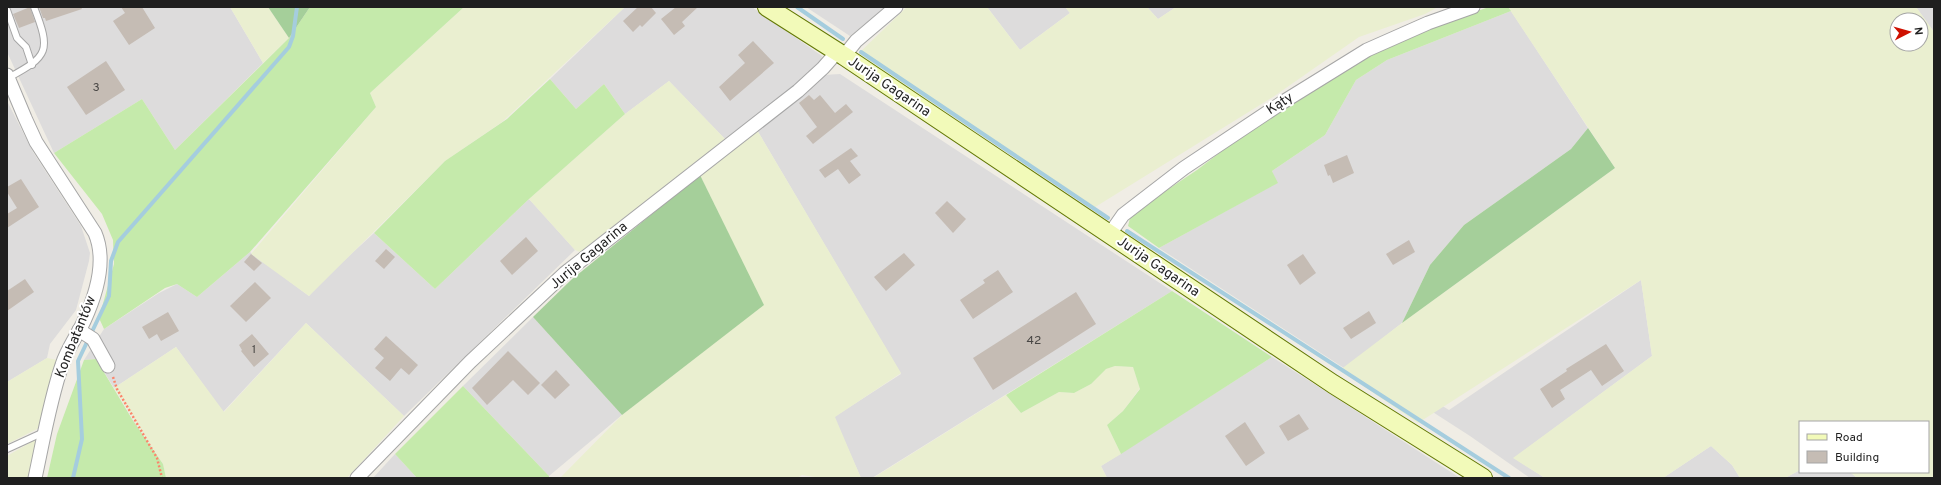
<svg xmlns="http://www.w3.org/2000/svg" width="1941" height="485" viewBox="0 0 1941 485" font-family="Overpass,sans-serif">
<style>
.residential{fill:#dddcdc}
.farmland{fill:#eaefd0;fill-rule:evenodd}
.grass{fill:#c5eaab}
.forest{fill:#a5cf9a}
.lines{fill:none;stroke-linecap:round;stroke-linejoin:round}
.stream{stroke:#a5cdde;stroke-width:4}
.building{fill:#c5bcb4}
.lane-casing{stroke:#a6a6a6;stroke-width:8}
.street-casing{stroke:#a6a6a6;stroke-width:15}
.secondary-casing{stroke:#637804;stroke-width:20}
.path{stroke:#fb856b;stroke-width:2.5;stroke-dasharray:2 2;stroke-linecap:butt}
.lane{stroke:#fff;stroke-width:6}
.street{stroke:#fff;stroke-width:13}
.secondary{stroke:#f2fab9;stroke-width:18}
.labels{text-anchor:middle;dominant-baseline:central;stroke-width:4;stroke-linejoin:round;paint-order:stroke}
.number-label{font-size:12px;fill:#484644}
.street-label{font-size:14px;fill:#1f1f1f;stroke:#fff}
</style>
<rect width="100%" height="100%" fill="#f0ede5"/>
<g class="residential">
<polygon points="7,7 230,7 263,63 175,150 142,99 54,153 7,52"/>
<polygon points="625,7 752,7 822,56 821,62 816,69 725,139 669,81 625,114 604,84 576,109 550,79"/>
<polygon points="806,7 885,7 850,36"/>
<polygon points="987,7 1065,7 1070,13 1020,50"/>
<polygon points="1147,7 1176,7 1158,19"/>
<polygon points="1916,7 1934,7 1934,32"/>
<polygon points="1511,11 1588,128 1571,149 1464,225 1430,265 1402,323 1360,356 1449,410 1641,280 1652,356 1514,458 1545,478 1530,478 1470,436 1369,371 1344,368 1159,248 1277,183 1272,171 1325,135 1356,80 1387,60"/>
<polygon points="840,74 1172,291 872,478 861,478 834,417 901,374 757,130 823,75"/>
<polygon points="7,101 33,152 81,226 90,253 89,261 76,310 50,344 47,358 7,382"/>
<polygon points="529,199 575,250 404,416 306,323 223,412 176,347 114,388 96,359 84,360 104,329 159,293 177,284 197,297 250,252 309,296 324,279 374,233 435,289"/>
<polygon points="533,317 622,415 549,476 463,386"/>
<polygon points="1272,357 1347,405 1460,478 1107,478 1101,466"/>
<polygon points="1711,446 1732,465 1740,478 1663,478"/>
<polygon points="395,454 417,478 373,478"/>
<polygon points="1800,470 1800,472 1850,472 1857,478 1785,478"/>
</g>
<g class="farmland">
<polygon points="230,7 268,7 289,38 263,63"/>
<polygon points="464,7 625,7 502,122 445,161 309,296 251,254 376,107 370,93"/>
<polygon points="907,7 987,7 1020,50 1070,13 1065,7 1147,7 1158,19 1176,7 1438,7 1425,14 1359,37 1273,97 1092,209 858,54"/>
<path d="M1508,7H1916L1934,32V478H1857L1850,472H1928V422H1800V470L1785,478H1740L1732,465L1711,446L1663,478H1545L1513,458L1652,356L1641,280L1418,423L1340,370L1402,323L1615,168ZM1897,20H1921V44H1897Z"/>
<polygon points="669,81 725,139 580,252 575,250 529,199 625,114"/>
<polygon points="757,130 901,373 835,417 861,478 821,478 802,475 797,478 560,478 622,415 763,305 700,175"/>
<polygon points="306,323 404,416 347,478 166,478 163,464 114,388 176,347 224,412"/>
<polygon points="47,358 57,360 43,426 7,444 7,382"/>
<polygon points="1115,366 1133,367 1140,388 1123,411 1107,425 1121,454 1101,466 1107,478 873,478 1006,395 1021,413 1059,392 1074,393 1091,384 1105,369"/>
<polygon points="38,438 30,478 7,478 7,456"/>
</g>
<g class="grass">
<polygon points="310,7 464,7 370,93 376,107 250,252 197,297 177,284 165,288 104,329 99,318 114,264 113,240 102,214 54,153 142,99 175,150 289,38"/>
<polygon points="1489,7 1508,7 1511,11 1387,60 1356,80 1325,135 1272,171 1278,183 1159,248 1128,226 1131,214 1197,170 1260,122 1383,47 1436,25"/>
<polygon points="550,79 576,109 604,84 625,114 529,199 435,289 374,233 445,161 507,119"/>
<polygon points="1172,291 1272,357 1121,454 1107,425 1123,411 1140,389 1133,367 1115,366 1106,369 1091,384 1074,393 1059,392 1021,413 1006,395"/>
<polygon points="96,359 132,419 163,464 166,478 47,478 57,434 84,360"/>
<polygon points="463,386 549,476 549,478 417,478 395,454"/>
</g>
<g class="forest">
<polygon points="268,7 310,7 289,38"/>
<polygon points="1588,128 1615,168 1402,323 1430,265 1464,225 1571,149"/>
<polygon points="700,175 764,305 622,415 533,317 571,280"/>
</g>
<g class="lines">
<g class="stream">
<polyline points="797,7 843,39"/>
<polyline points="861,52 1108,218"/>
<polyline points="1127,231 1509,478"/>
<polyline points="73,478 82,439 78,361 109,296 111,261 118,242 289,47 293,36 297,7"/>
</g>
</g>
<g class="building">
<polygon points="30,7 35,22 19,28 13,14"/>
<polygon points="39,7 81,7 82,9 46,21 45,18 43,18"/>
<polygon points="121,7 142,7 155,28 129,45 113,21 125,13"/>
<polygon points="638,7 651,7 656,13 642,27 640,25 633,32 623,21"/>
<polygon points="676,7 698,7 682,22 685,26 674,35 661,19"/>
<polygon points="753,41 774,63 730,101 719,87 745,63 738,55"/>
<polygon points="106,61 125,90 86,115 67,87"/>
<polygon points="809,95 814,100 820,95 835,113 846,104 853,112 813,144 806,136 817,127 799,103"/>
<polygon points="851,148 858,156 850,161 861,175 849,184 838,169 825,178 819,170"/>
<polygon points="1347,155 1354,173 1333,183 1330,175 1328,176 1324,165"/>
<polygon points="21,179 39,207 7,228 7,214 17,208 7,192 7,187"/>
<polygon points="947,201 966,219 953,233 935,213"/>
<polygon points="526,237 538,251 512,275 500,261"/>
<polygon points="1409,240 1415,252 1393,265 1386,254"/>
<polygon points="386,249 395,257 384,269 375,261"/>
<polygon points="904,253 915,265 886,291 874,277"/>
<polygon points="251,254 262,263 254,271 244,262"/>
<polygon points="1303,254 1316,273 1300,285 1287,265"/>
<polygon points="998,270 1013,292 973,319 960,300 985,283 983,280"/>
<polygon points="25,279 34,292 7,311 7,291"/>
<polygon points="255,282 271,298 246,322 230,306"/>
<polygon points="1076,292 1096,324 993,390 973,358"/>
<polygon points="1369,311 1376,323 1351,339 1343,328"/>
<polygon points="168,312 179,331 161,341 157,334 149,339 142,327"/>
<polygon points="252,334 269,354 254,367 241,351 242,350 239,345"/>
<polygon points="386,336 418,365 409,375 401,368 390,381 375,368 384,358 374,349"/>
<polygon points="1606,344 1624,371 1602,386 1591,370 1560,390 1565,399 1552,408 1540,389 1567,371 1566,369"/>
<polygon points="508,351 540,383 528,395 513,380 487,405 472,388"/>
<polygon points="556,370 570,385 555,399 541,385"/>
<polygon points="1299,414 1309,429 1288,441 1279,426"/>
<polygon points="1245,422 1265,453 1246,466 1225,436"/>
</g>
<g class="lines">
<g class="lane-casing">
<g id="lane">
<polyline points="7,10 17,38 26,47 32,65"/>
<path d="M8,78C49,56 51,51 34,7"/>
<polyline points="7,449 44,432"/>
</g>
</g>
<g class="street-casing">
<g id="street">
<polyline points="844,56 856,41 896,7"/>
<path d="M7,75L25,118L36,142L95,233C107,261 96,295 84,321C77,336 67,349 62,365C50,400 43,441 35,478"/>
<polyline points="1109,235 1123,215 1184,168 1283,102 1367,50 1428,23 1473,7"/>
<polyline points="79,330 93,339 108,366"/>
<polyline points="357,478 470,362 565,273 798,91 823,68 837,52"/>
</g>
</g>
<g class="secondary-casing">
<polyline id="secondary" points="767,7 844,56 1333,384 1483,478"/>
</g>
<polyline class="path" points="113,377 117,389 157,458 162,478"/>
<use href="#lane" class="lane"/>
<use href="#street" class="street"/>
<use href="#secondary" class="secondary"/>
</g>
<g class="labels">
<g class="number-label">
<text x="96" y="88">3</text>
<text x="1034" y="341">42</text>
<text x="254" y="350">1</text>
</g>
<g class="street-label">
<text transform="translate(889 87) rotate(34)">Jurija Gagarina</text>
<text transform="translate(1280 104) rotate(-33)">Kąty</text>
<text transform="translate(589 256) rotate(-40)">Jurija Gagarina</text>
<text transform="translate(1158 267) rotate(34)">Jurija Gagarina</text>
<text transform="translate(76 337) rotate(-68)">Kombatantów</text>
</g>
</g>
<rect width="1941" height="485" fill="none" stroke="#1f1f1f" stroke-width="16"/>
<rect x="1799" y="421" width="130" height="52" fill="#ffffff" stroke="#a5a5a5"/>
<rect x="1807" y="434" width="20" height="6" fill="#f2fab9" stroke="#a5a5a5"/>
<text x="1835" y="441" font-size="12" fill="#1f1f1f">Road</text>
<rect x="1807" y="451" width="20" height="12" fill="#c5bcb4" stroke="#a5a5a5"/>
<text x="1835" y="461" font-size="12" fill="#1f1f1f">Building</text>
<g transform="translate(1909 32) rotate(84)"><circle r="19" fill="#ffffff" stroke="#a5a5a5"/>
<path d="M0-3L7 15L0 10L-7 15Z" fill="#ce1000"/>
<text y="-6" font-size="11" font-weight="bold" text-anchor="middle" fill="#1f1f1f">N</text>
</g>
</svg>
